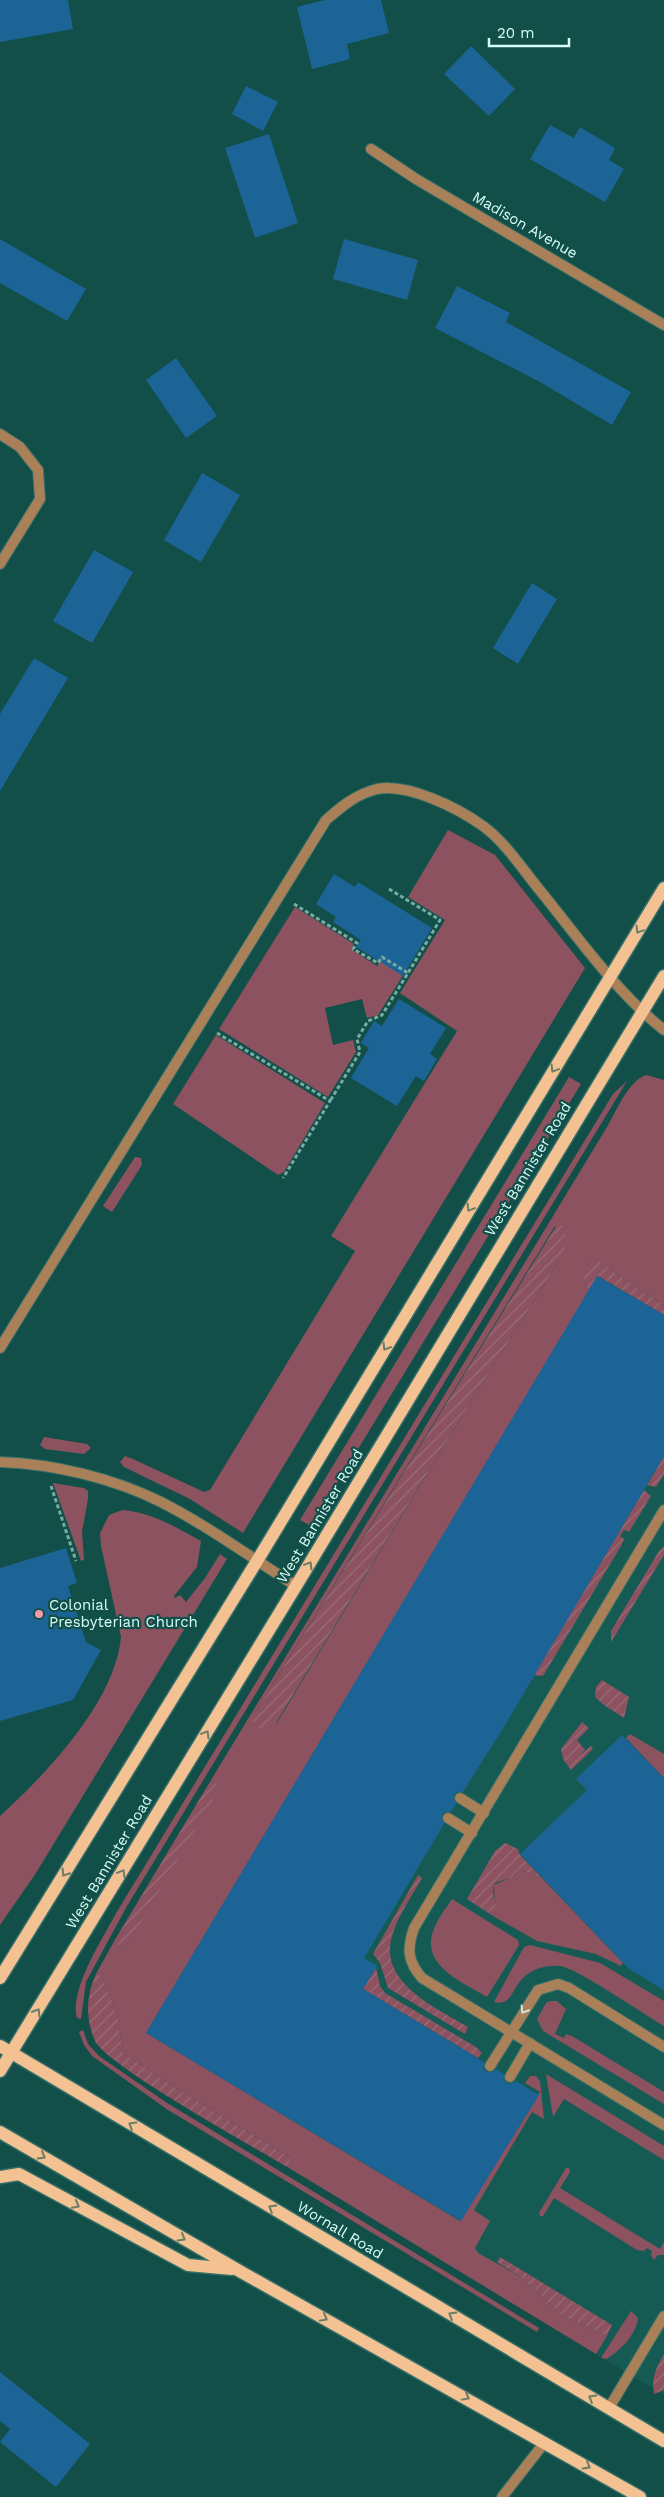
<svg xmlns="http://www.w3.org/2000/svg" width="664" height="2497" viewBox="0 0 664 2497" font-family="'Work Sans',sans-serif">
<style>
.built{fill:#155b54}
.grass{fill:#8c5260;fill-rule:evenodd}
.garden{fill:url(#garden-furrows)}
.building{fill:#1d6496}
.lines{fill:none;stroke-linecap:round;stroke-linejoin:round}
.lane-casing{stroke:#346e68;stroke-width:12}
.street-casing{stroke:#346e68;stroke-width:12}
.primary-casing{stroke:#346e68;stroke-width:15}
.path{stroke:#79aba5;stroke-width:3;stroke-dasharray:4 2.5;stroke-linecap:butt}
.lane{stroke:#a98058;stroke-width:10}
.street{stroke:#a98058;stroke-width:10}
.primary{stroke:#f3c192;stroke-width:12}
.oneway{stroke:#6b7d66}
.oneway2{stroke:#cde4d7}
.poi-dot{fill:#f29aae;stroke:#114f48;stroke-width:2}
.labels{text-anchor:middle;dominant-baseline:central;stroke-width:4.5;stroke-linejoin:round;paint-order:stroke}
.street-label{font-size:15px;fill:#d6fdf7;stroke:#114f48}
.poi-label{font-size:15px;fill:#d6fdf7;stroke:#114f48;text-anchor:start}
</style>
<defs>
<pattern id="garden-furrows" width="10" height="10" patternUnits="userSpaceOnUse" patternTransform="scale(1.25)"><rect width="10" height="10" fill="#8c5260"/><path d="M-1 1l2-2M0 10L10 0M9 11l2-2" fill="none" stroke="#9b6c78"/></pattern>
</defs>
<rect width="100%" height="100%" fill="#114f48"/>
<polygon class="built" points="664,1129 664,2395 180,2102 118,2058 92,1997 401,1481"/>
<g class="grass">
<polygon points="448,830 495,855 585,968 243,1533 190,1499 124,1467 120,1462 125,1456 133,1459 204,1492 210,1490 355,1251 331,1236 457,1031 400,993 445,920 408,897"/>
<polygon points="295,907 354,944 351,949 377,966 381,960 404,974 378,1015 367,1018 362,999 325,1008 333,1045 353,1040 356,1052 328,1097 219,1029"/>
<polygon points="216,1035 325,1103 284,1172 278,1175 173,1104"/>
<path d="M646,1075L664,1080V1305L616,1274L608,1265L589,1263C582,1271 582,1282 589,1291L146,2033L460,2221L540,2092L525,2083L530,2076H536L540,2081L544,2119L532,2112L474,2210L490,2221L475,2248L478,2253L521,2277L563,2316L607,2336L596,2354L289,2168L291,2158L181,2091L123,2053L117,2014L104,1980L97,1972L113,1943L122,1949L126,1948L219,1784L211,1780L607,1127C616,1112 628,1081 646,1075ZM555,1226L559,1261L471,1401L277,1723L253,1726V1716Z"/>
<polygon points="569,1077 581,1084 311,1526 300,1520"/>
<path d="M627,1081L127,1906L86,1982L81,2019L77,2018C69,1990 102,1940 115,1915L613,1094Z"/>
<polygon points="135,1157 141,1158 142,1165 112,1212 103,1206"/>
<polygon points="44,1437 87,1444 91,1448 84,1454 45,1449 40,1445"/>
<polygon points="53,1483 84,1488 88,1491 88,1499 82,1532 84,1560 81,1561"/>
<path d="M122,1510C152,1512 175,1527 201,1541L197,1567L174,1596L175,1598L180,1595L186,1602L205,1578L220,1554L227,1559L36,1873L0,1925V1816C46,1774 115,1702 121,1637L101,1546L100,1533L109,1515Z"/>
<polygon points="630,1734 664,1754 664,1778 626,1738"/>
<polygon points="520,1870 542,1878 623,1963 621,1966 596,1954 537,1941 493,1916 495,1912 494,1885 510,1878"/>
<path d="M452,1899L518,1940L519,1945L487,1997C462,1982 419,1965 434,1929C438,1918 446,1908 452,1899Z"/>
<path d="M530,1945L600,1963L664,2001V2026C645,2015 577,1968 560,1966C546,1965 531,1969 521,1980C512,1990 511,2006 494,2002L524,1947Z"/>
<polygon points="550,2001 557,2001 566,2009 555,2034 564,2038 566,2034 572,2036 664,2092 664,2104 543,2031 537,2019 546,2003"/>
<polygon points="83,2030 88,2044 99,2056 167,2103 539,2328 537,2332 168,2110 92,2056 84,2045 79,2032"/>
<polygon points="546,2074 664,2146 664,2160 564,2099 553,2117"/>
<polygon points="566,2168 569,2168 570,2172 560,2188 660,2249 664,2242 664,2255 658,2255 654,2260 651,2255 652,2251 647,2248 644,2251 637,2250 554,2198 543,2216 540,2216 539,2213"/>
<path d="M631,2311L638,2318C636,2335 620,2351 606,2359L601,2358Z"/>
</g>
<g class="garden">
<polygon points="558,1223 563,1227 567,1242 559,1261 471,1401 276,1723 266,1731 253,1726 253,1716"/>
<path d="M595,1261L608,1265L616,1274L664,1305V1315L598,1276L589,1291C581,1281 580,1265 595,1261Z"/>
<polygon points="664,1456 664,1474 656,1487 647,1485"/>
<polygon points="644,1490 651,1496 629,1532 624,1530 620,1536 624,1539 621,1546 543,1676 534,1675"/>
<polygon points="664,1546 664,1555 611,1642 611,1631 659,1551"/>
<polygon points="602,1680 629,1697 624,1718 604,1705 595,1697 596,1687"/>
<polygon points="582,1722 589,1728 577,1740 585,1750 577,1758 591,1746 593,1749 571,1770 563,1759 561,1749"/>
<polygon points="211,1780 219,1784 219,1789 126,1948 122,1949 113,1943"/>
<path d="M505,1843L518,1849L520,1855L542,1878L520,1870L510,1878L495,1883C489,1894 500,1905 493,1916L467,1899L495,1851Z"/>
<path d="M418,1875L422,1878C412,1896 399,1914 393,1933C376,1982 435,2007 468,2027L465,2034L388,1988L380,1963L373,1954Z"/>
<polygon points="376,1968 380,1986 385,1993 476,2047 482,2053 478,2058 363,1989"/>
<path d="M97,1972L104,1980L117,2014L123,2053L181,2091L291,2158L289,2168C257,2149 106,2065 95,2041C85,2019 86,1994 97,1972Z"/>
<polygon points="500,2257 612,2325 607,2336 563,2316 521,2277 497,2262"/>
<path d="M664,2354V2390L654,2394C651,2378 656,2368 664,2354Z"/>
</g>
<g class="building">
<polygon points="0,0 68,0 73,29 0,42"/>
<polygon points="325,0 381,0 389,33 347,44 350,59 312,69 297,7"/>
<polygon points="471,46 515,89 489,116 444,74"/>
<polygon points="246,86 278,102 263,131 232,114"/>
<polygon points="550,125 574,138 580,127 615,148 609,160 624,169 605,202 530,159"/>
<polygon points="269,134 298,223 255,238 225,148"/>
<polygon points="0,239 86,289 67,321 0,283"/>
<polygon points="344,239 418,260 407,300 333,279"/>
<polygon points="457,286 510,313 506,322 631,392 612,425 540,382 435,328"/>
<polygon points="176,358 217,416 186,438 146,380"/>
<polygon points="202,473 240,495 201,562 164,540"/>
<polygon points="94,550 133,572 92,643 53,621"/>
<polygon points="532,583 557,599 518,664 493,648"/>
<polygon points="34,658 68,678 0,791 0,714"/>
<polygon points="334,874 355,887 358,882 432,928 403,976 356,947 361,940 333,922 336,917 316,904"/>
<polygon points="399,999 446,1028 430,1054 437,1059 424,1081 416,1076 397,1106 351,1078 369,1048 361,1043 374,1021 382,1026"/>
<polygon points="597,1276 664,1315 664,1456 505,1725 463,1792 457,1792 454,1795 456,1804 451,1812 445,1812 442,1815 444,1824 364,1958 377,1966 363,1989 484,2062 484,2069 487,2072 493,2072 496,2069 504,2074 506,2083 510,2084 516,2081 539,2095 461,2221 146,2033"/>
<polygon points="66,1548 77,1583 68,1586 86,1642 101,1650 73,1700 0,1721 0,1568"/>
<polygon points="622,1735 664,1778 664,1990 628,1968 520,1854 587,1790 576,1779"/>
<polygon points="0,2372 90,2444 56,2487 0,2442 10,2429 0,2421"/>
</g>
<g class="lines">
<g class="lane-casing">
<g id="lane">
<path d="M0,1348L326,820C341,807 356,794 377,789C408,783 458,808 483,826C505,842 521,867 538,888C578,937 615,991 664,1030"/>
<path d="M0,1462C54,1464 113,1478 161,1502C208,1526 252,1558 296,1586"/>
<path d="M664,1510L414,1928C407,1948 407,1961 422,1978L664,2125"/>
<polyline points="460,1798 484,1813"/>
<polyline points="448,1818 472,1833"/>
<polyline points="490,2066 538,1990 558,1984 569,1988 664,2047"/>
<polyline points="510,2077 530,2043"/>
<polyline points="609,2408 664,2316"/>
</g>
</g>
<g class="street-casing">
<g id="street">
<polyline points="371,149 416,179 664,325"/>
<polyline points="0,434 20,447 38,470 40,499 0,564"/>
<polyline points="502,2497 545,2442"/>
</g>
</g>
<g class="primary-casing">
<g id="primary">
<polyline points="0,1978 257,1561 664,888"/>
<polyline points="0,2046 664,2441"/>
<polyline points="0,2071 296,1586 664,976"/>
<polyline points="0,2132 236,2269 640,2497"/>
<polyline points="0,2177 19,2174 188,2265 232,2269"/>
</g>
</g>
<g class="path">
<polyline points="389,889 440,920 408,973"/>
<polyline points="294,904 357,943 353,949 378,963 382,957 408,973 382,1015 368,1021 357,1039 360,1052 330,1101"/>
<polyline points="217,1033 330,1101 283,1178"/>
<polyline points="51,1486 76,1561"/>
</g>
<use href="#lane" class="lane"/>
<use href="#street" class="street"/>
<use href="#primary" class="primary"/>
</g>
<defs><path id="oneway-chevron" d="M-2-3.5L2.5 0L-2 3.5" fill="none" stroke-width="1.6" stroke-linecap="round" stroke-linejoin="round" transform="scale(1.25)"/></defs>
<g class="oneway">
<use href="#oneway-chevron" transform="translate(639 930) rotate(121)"/>
<use href="#oneway-chevron" transform="translate(554 1069) rotate(121)"/>
<use href="#oneway-chevron" transform="translate(470 1208) rotate(121)"/>
<use href="#oneway-chevron" transform="translate(386 1347) rotate(121)"/>
<use href="#oneway-chevron" transform="translate(309 1565) rotate(-59)"/>
<use href="#oneway-chevron" transform="translate(206 1734) rotate(-59)"/>
<use href="#oneway-chevron" transform="translate(65 1873) rotate(122)"/>
<use href="#oneway-chevron" transform="translate(122 1873) rotate(-59)"/>
<use href="#oneway-chevron" transform="translate(37 2012) rotate(-58)"/>
<use href="#oneway-chevron" transform="translate(132 2125) rotate(-149)"/>
<use href="#oneway-chevron" transform="translate(42 2156) rotate(30)"/>
<use href="#oneway-chevron" transform="translate(76 2205) rotate(28)"/>
<use href="#oneway-chevron" transform="translate(272 2208) rotate(-149)"/>
<use href="#oneway-chevron" transform="translate(182 2238) rotate(30)"/>
<use href="#oneway-chevron" transform="translate(452 2315) rotate(-149)"/>
<use href="#oneway-chevron" transform="translate(324 2318) rotate(29)"/>
<use href="#oneway-chevron" transform="translate(466 2397) rotate(29)"/>
<use href="#oneway-chevron" transform="translate(592 2398) rotate(-149)"/>
<use href="#oneway-chevron" transform="translate(587 2466) rotate(30)"/>
</g>
<use class="oneway2" href="#oneway-chevron" transform="translate(524 2010) rotate(122)"/>
<circle class="poi-dot" cx="39" cy="1614" r="5"/>
<g class="labels">
<g class="street-label">
<text transform="translate(525 225) rotate(30)">Madison Avenue</text>
<text transform="translate(528 1169) rotate(-59)">West Bannister Road</text>
<text transform="translate(320 1516) rotate(-59)">West Bannister Road</text>
<text transform="translate(109 1862) rotate(-59)">West Bannister Road</text>
<text transform="translate(340 2230) rotate(31)">Wornall Road</text>
</g>
<g class="poi-label">
<text x="49" y="1605">Colonial<tspan x="49" dy="17">Presbyterian Church</tspan></text>
</g>
</g>
<path d="M489 38v8h80v-8" fill="none" stroke="#d6fdf7" stroke-width="2.5"/>
<text x="497" y="38" font-size="15" fill="#d6fdf7" stroke="#114f48" stroke-width="4" paint-order="stroke">20 m</text>
</svg>
